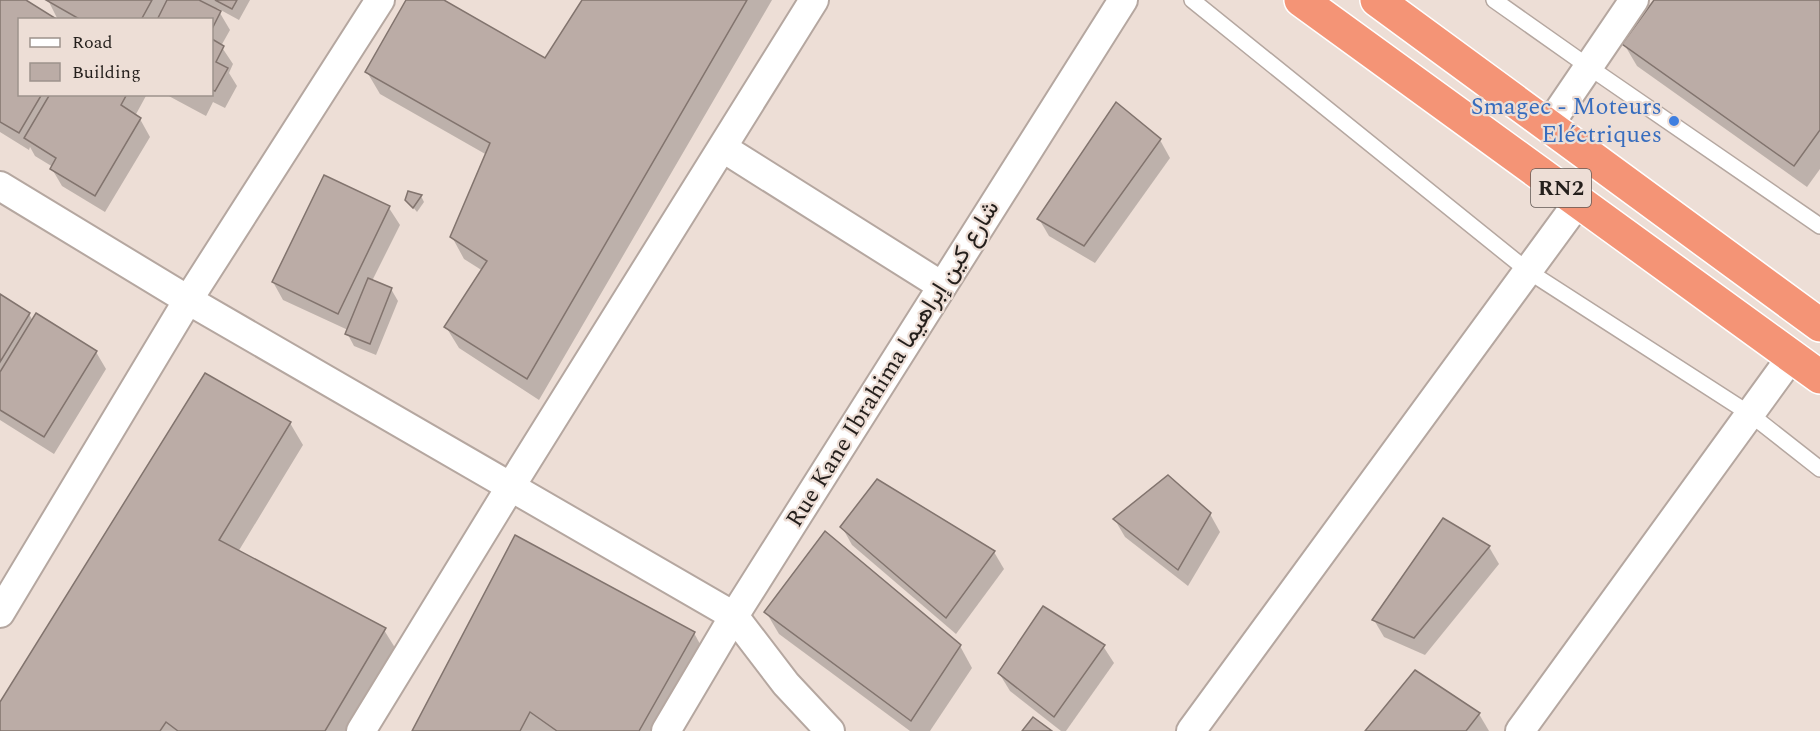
<svg xmlns="http://www.w3.org/2000/svg" width="1820" height="731" viewBox="0 0 1820 731" font-family="Spectral,Vazirmatn,serif">
<style>
.shadow{fill:#0003}
.building{fill:#bbaca6;stroke:#82746e;stroke-width:1.5}
.lines{fill:none;stroke-linecap:round;stroke-linejoin:round}
.lane-casing{stroke:#b5a7a0;stroke-width:18}
.street-casing{stroke:#b5a7a0;stroke-width:32}
.highway-casing{stroke:#fff;stroke-width:36}
.lane{stroke:#fff;stroke-width:15}
.street{stroke:#fff;stroke-width:28}
.highway{stroke:#f49476;stroke-width:33}
.shop-dot{fill:#3f7fe0;stroke:#edded6;stroke-width:2}
.labels{text-anchor:middle;dominant-baseline:central;stroke-width:4.5;stroke-linejoin:round;paint-order:stroke}
.shield{fill:#edded6;stroke:#605854;stroke-width:1.5}
.shield-label{font-size:22px;font-weight:bold;fill:#241f1c}
.shop-label{font-size:24px;fill:#366cbe;stroke:#edded6;text-anchor:end}
.street-label{font-size:24px;fill:#241f1c;stroke:#edded6}
</style>
<rect width="100%" height="100%" fill="#edded6"/>
<g class="shadow">
<polygon points="0,0 23,0 20,20 20,94 147,94 135,116 140,119 150,137 105,212 62,186 52,169 53,167 35,156 30,147 29,150 0,132"/>
<polygon points="48,0 250,0 239,20 217,8 230,30 221,46 233,64 229,73 237,86 225,108 213,102 206,116 165,94 212,94 212,20 58,20"/>
<polygon points="408,0 441,0 545,60 583,0 772,0 539,400 459,348 446,327 483,271 464,259 452,237 487,155 380,94 367,72"/>
<polygon points="1656,0 1820,0 1820,169 1807,187 1637,66 1624,44"/>
<polygon points="1160,140 1170,158 1095,263 1049,236 1039,219"/>
<polygon points="325,177 389,208 400,225 372,281 391,289 398,301 376,355 354,346 347,333 348,330 283,300 273,282"/>
<polygon points="409,193 421,196 424,202 417,212 407,200"/>
<polygon points="0,296 29,314 33,321 96,352 106,369 54,454 0,420"/>
<polygon points="205,375 290,423 303,445 238,552 384,630 397,651 350,731 0,731 0,705"/>
<polygon points="1210,514 1220,532 1188,586 1125,537 1115,520"/>
<polygon points="842,527 994,552 1004,569 956,634 852,545"/>
<polygon points="1489,547 1499,564 1425,655 1384,637 1374,620"/>
<polygon points="766,612 960,646 972,668 930,731 910,731 779,634"/>
<polygon points="694,633 706,655 663,731 414,731"/>
<polygon points="1103,646 1114,663 1066,731 1061,731 1010,691 999,673"/>
<polygon points="1479,714 1489,731 1367,731"/>
</g>
<g class="building">
<polygon points="0,0 26,0 58,20 20,20 20,94 42,94 19,133 0,122"/>
<polygon points="46,0 152,0 141,20 81,20"/>
<polygon points="167,0 199,0 221,11 212,29 212,20 157,20"/>
<polygon points="215,0 237,0 232,9"/>
<polygon points="406,0 444,0 545,58 582,0 747,0 527,379 444,327 487,261 450,237 490,143 365,72"/>
<polygon points="1654,0 1820,0 1820,130 1794,166 1622,44"/>
<polygon points="212,39 224,46 216,62 228,68 215,91 212,90"/>
<polygon points="50,94 127,94 121,105 141,118 95,196 50,169 56,158 24,138"/>
<polygon points="1116,102 1161,139 1084,246 1037,219"/>
<polygon points="324,175 390,206 338,314 272,282"/>
<polygon points="408,191 422,195 413,208 405,200"/>
<polygon points="368,278 392,288 370,344 345,334"/>
<polygon points="0,294 30,313 0,362"/>
<polygon points="36,313 97,351 44,437 0,410 0,372"/>
<polygon points="205,373 291,422 219,540 386,628 325,731 178,731 166,722 160,731 0,731 0,702"/>
<polygon points="1168,475 1211,513 1178,570 1113,519"/>
<polygon points="877,479 995,551 946,618 840,527"/>
<polygon points="1443,518 1490,546 1414,638 1372,620"/>
<polygon points="825,531 961,645 911,721 764,612"/>
<polygon points="515,535 695,632 639,731 557,731 530,712 520,731 412,731"/>
<polygon points="1043,606 1105,645 1054,717 998,673"/>
<polygon points="1415,670 1480,713 1466,731 1365,731"/>
<polygon points="1033,717 1052,731 1022,731"/>
</g>
<g class="lines">
<g class="lane-casing">
<g id="lane">
<polyline points="1192,0 1528,271 1750,414 1820,469"/>
<polyline points="1494,0 1589,67 1820,226"/>
</g>
</g>
<g class="street-casing">
<g id="street">
<polyline points="1549,125 1634,0"/>
<polyline points="723,148 942,286"/>
<polyline points="0,186 188,300 734,616 786,684 830,731"/>
<polyline points="0,613 188,300 380,0"/>
<polyline points="361,731 511,486 814,0"/>
<polyline points="666,731 734,616 1123,0"/>
<polyline points="1191,731 1579,201"/>
<polyline points="1520,731 1792,356"/>
</g>
</g>
<g class="highway-casing">
<g id="highway">
<polyline points="1301,0 1820,377"/>
<polyline points="1377,0 1820,325"/>
</g>
</g>
<use href="#lane" class="lane"/>
<use href="#street" class="street"/>
<use href="#highway" class="highway"/>
</g>
<circle class="shop-dot" cx="1674" cy="121" r="6"/>
<g class="labels">
<rect class="shield" x="1531" y="169" width="60" height="38" rx="4.5"/>
<g class="shield-label">
<text x="1561" y="188">RN2</text>
</g>
<g class="shop-label">
<text x="1662" y="107">Smagec - Moteurs<tspan x="1662" dy="28">Eléctriques</tspan></text>
</g>
<g class="street-label">
<text transform="translate(893 364) rotate(-58)">Rue Kane Ibrahima شارع كين إبراهيما</text>
</g>
</g>
<rect x="18" y="18" width="195" height="78" fill="#edded6" stroke="#9d928c" stroke-width="1.5"/>
<rect x="30" y="38" width="30" height="9" fill="#ffffff" stroke="#9d928c" stroke-width="1.5"/>
<text x="72" y="48" font-size="18" fill="#241f1c">Road</text>
<rect x="30" y="63" width="30" height="18" fill="#bbaca6" stroke="#9d928c" stroke-width="1.5"/>
<text x="72" y="78" font-size="18" fill="#241f1c">Building</text>
</svg>
